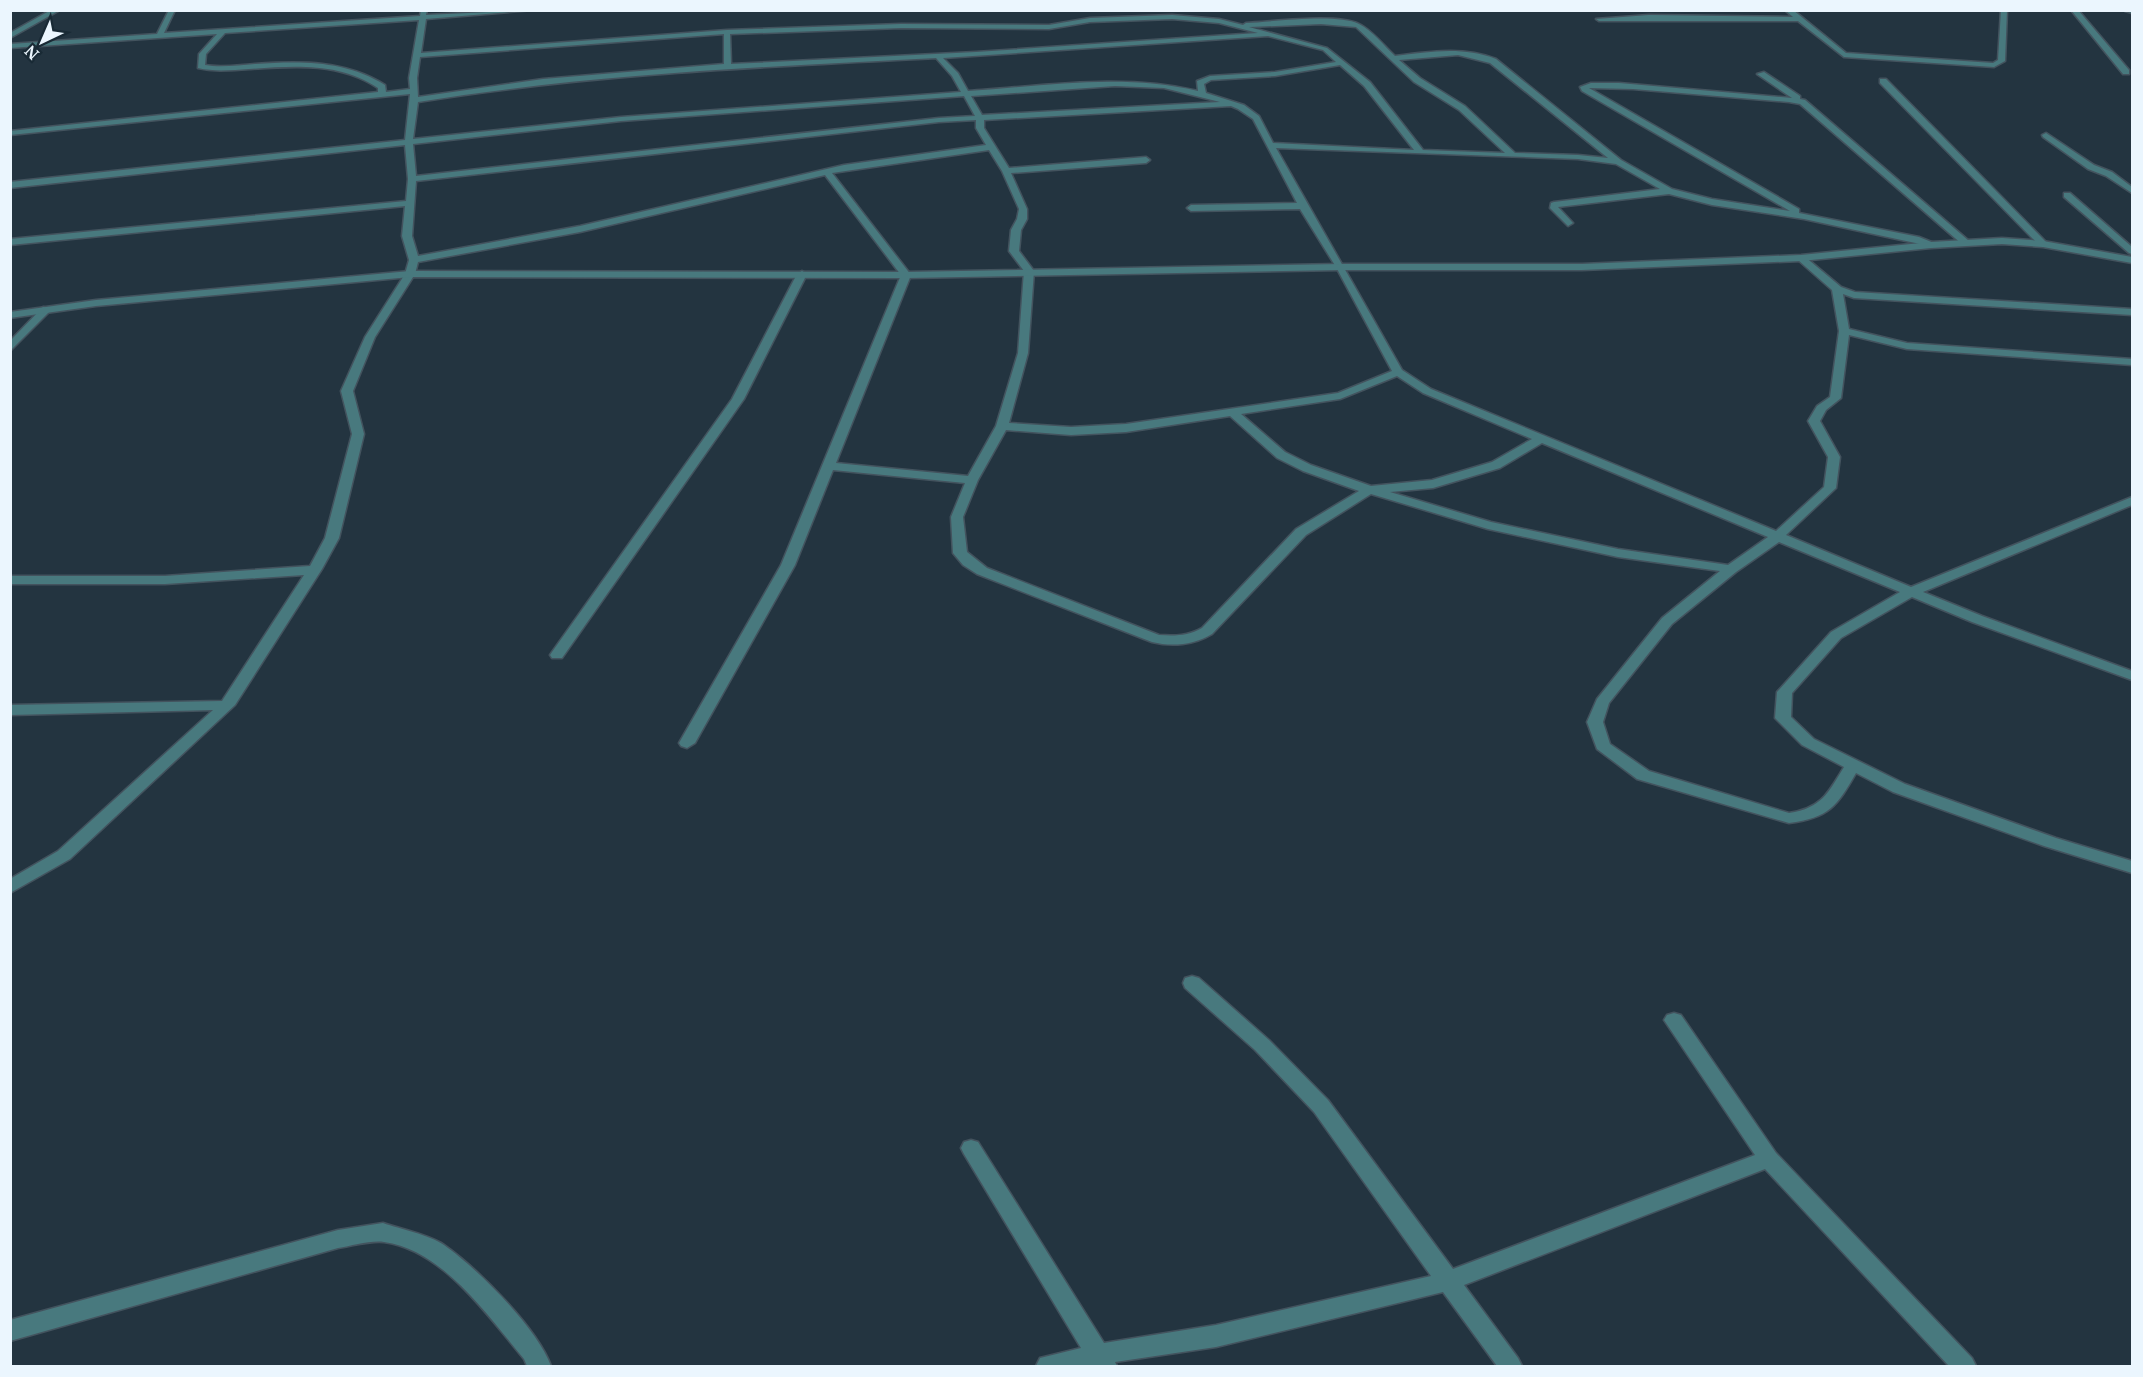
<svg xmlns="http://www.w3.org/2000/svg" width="2143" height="1377" viewBox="0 0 2143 1377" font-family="'PT Serif',serif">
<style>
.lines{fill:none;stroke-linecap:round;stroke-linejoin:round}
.minor-casing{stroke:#43535e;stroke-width:3}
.tertiary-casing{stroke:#43535e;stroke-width:3}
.minor{fill:#48797e;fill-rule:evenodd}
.tertiary{fill:#48797e;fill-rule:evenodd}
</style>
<rect width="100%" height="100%" fill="#233440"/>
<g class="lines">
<g class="minor-casing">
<g id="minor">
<polygon points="51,10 60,10 10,38 10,33"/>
<path d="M169,10H175L164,33L420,16L421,10H427L426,15L533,10L426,19L421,53L727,30L901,24L1049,25L1090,18L1172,15L1219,19L1243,25L1246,23C1273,22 1336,13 1359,24C1372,30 1384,46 1395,56C1429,52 1462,46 1496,59L1621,160L1672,189L1712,199L1790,211L1582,91L1580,87L1591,83H1619L1792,98L1757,74L1764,72L1800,96V99L1805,100L1969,241V245H1963L1800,104L1789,102L1633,89L1589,88L1799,209V213L1919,237L1934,243V247L1804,219L1712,205L1669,194L1558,207L1573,223L1568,226L1550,208L1551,203L1554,202L1660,189L1616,164L1578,159L1276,148L1402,370L1431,389L1776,531L1824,487L1828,457L1808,421L1817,406L1830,397L1839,331L1832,290L1798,260V256H1804L1841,287L1855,292L2132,309V315L1854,298L1843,294L1849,329L1907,343L2132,359V365L1907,349L1849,335L1841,398L1826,410L1820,421L1840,457L1836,488L1786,535L1911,587L2132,497V505L1923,592L1982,616L2132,671V680L1972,622L1912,597L1841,638L1792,693L1791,717L1814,739L1905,784L2056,838L2132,861V873L2044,846L1893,792L1856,773C1837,806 1829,818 1789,823L1637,779L1597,749L1587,722L1597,699L1662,618L1720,571L1618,557L1488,529L1371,494L1306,535L1212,634C1194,645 1172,647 1152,642L977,574L963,565L953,553L951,517L965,483L833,470L795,565L695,743L687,748L681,746L679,743L781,565L901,275L825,175L580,232L418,262L415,274L375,337L353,391L364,434L339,538L322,569L235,705L70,859L10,893V879L58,851L213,710L10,715V705L222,701L304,575L165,584H10V576H165L310,566L325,538L352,434L341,391L365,337L405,274L409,260L402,236L405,206L10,245V239L406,201L408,179L405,145L10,188V182L405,140L410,94L10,135V131L378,92V88C339,62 294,66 249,69C232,70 215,72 198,68L199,54L217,34L10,48V44L157,34ZM1172,19L1219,23L1258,33L976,52L731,64L730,34L901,28L1049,29L1090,22ZM419,20L409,78L410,89L386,92L385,85C345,60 301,61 255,64C239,65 221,68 205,65L206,54L225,33ZM1321,24L1356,27L1414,82L1459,110L1505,153L1423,150L1370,82L1327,48L1249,27ZM724,34V64L543,79L418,97L417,78L420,57ZM1268,36L1323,50L1336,62L1275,72L1210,76L1197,81L1198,91C1123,73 1044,86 968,91L958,73L943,58ZM1458,55L1490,63L1608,158L1578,155L1515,153L1465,106L1420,78L1399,60ZM936,58L952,76L961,92L621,117L413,139L418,102C590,74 762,67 936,58ZM1340,65L1364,86L1414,150L1273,143L1259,116L1244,105L1206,93L1204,84L1211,80L1275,76ZM1115,86L1164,88L1220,102L982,115L971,96ZM964,96L975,116L939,118L416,176L413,144L621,121ZM1231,106L1238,109L1253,119L1297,203L1191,205L1187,208L1191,211L1300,209L1336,267L1392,371L1338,393L1126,424L1071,427L1009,423L1028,353L1034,271L1019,251L1021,230L1027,219V209L1011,173L1146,163L1150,160L1146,157L1009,168L984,128V120ZM976,120V128L986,145L844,165L580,226L418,256L412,236L416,181L939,122ZM989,150L1002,171L1019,209L1017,219L1011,230L1009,251L1024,271L1018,353L996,426L968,476L836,463L911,275L832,173ZM1397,376L1423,393L1532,439L1492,462L1432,480L1371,486L1311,465L1285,452L1241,414L1340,399ZM1230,416L1277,458L1303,471L1359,491L1296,529L1202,628C1188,636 1175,636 1159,635L987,568L967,552L963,517L978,480L1006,430L1071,435L1126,432ZM1542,443L1768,537L1728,565L1618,549L1491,522L1390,492L1433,488L1500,468ZM1779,542L1900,592L1831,632L1777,692L1775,718L1802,745L1844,767C1828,793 1822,808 1789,813L1649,771L1610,744L1603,722L1609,703L1672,624L1736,572Z"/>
<polygon points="1785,10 1793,10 1846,53 1993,63 1998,60 2001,10 2007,10 2005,61 1994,67 1844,57 1798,21 1599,21 1596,19 1649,15 1793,17"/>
<polygon points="2071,10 2078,10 2129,70 2129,74 2123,74"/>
<polygon points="2124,10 2132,10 2132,13 2125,11"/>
<polygon points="1880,79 1886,79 2046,242 2046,246 2040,246 1880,83"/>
<polygon points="2046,133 2094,165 2112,172 2132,187 2132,193 2106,176 2088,169 2043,137 2042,135"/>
<polygon points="2064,193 2070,193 2132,247 2132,254 2129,253 2064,197"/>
<polygon points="802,271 807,274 744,399 562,658 552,658 550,655 552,652 732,399 797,274"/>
<polygon points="43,307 52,309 10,351 10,341"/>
<polygon points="1192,976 1199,978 1269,1040 1328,1100 1453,1269 1755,1155 1664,1020 1667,1015 1674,1013 1681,1015 1776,1153 1972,1358 1976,1366 1949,1366 1765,1169 1464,1285 1518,1358 1522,1366 1497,1366 1443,1292 1216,1347 1115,1362 1117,1366 1036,1366 1040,1358 1081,1348 964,1154 961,1148 964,1142 971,1140 978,1142 1104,1343 1216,1325 1431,1276 1314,1112 1255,1050 1185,988 1183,983 1185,978"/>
<path d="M383,1223C400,1229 430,1235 444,1245C478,1269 537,1328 551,1366H527L524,1359C488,1316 443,1250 384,1242C371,1240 352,1246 338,1248L10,1341V1320L338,1230Z"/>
</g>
</g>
<g class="tertiary-casing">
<polygon id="tertiary" points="2002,238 2043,241 2132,257 2132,263 2043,247 2002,244 1931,248 1801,261 1582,270 1341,270 906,278 410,277 96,306 10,318 10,312 96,300 410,271 906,272 1341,264 1582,264 1801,255 1931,242"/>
</g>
<use href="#minor" class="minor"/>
<use href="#tertiary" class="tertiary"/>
</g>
<rect width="2143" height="1377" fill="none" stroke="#ebf6fe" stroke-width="24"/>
<g transform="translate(42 42) rotate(224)" stroke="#192a35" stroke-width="4.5" paint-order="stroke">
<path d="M0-4.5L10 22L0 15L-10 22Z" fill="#ebf6fe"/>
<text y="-9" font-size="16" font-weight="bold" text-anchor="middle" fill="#ebf6fe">N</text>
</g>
</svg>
